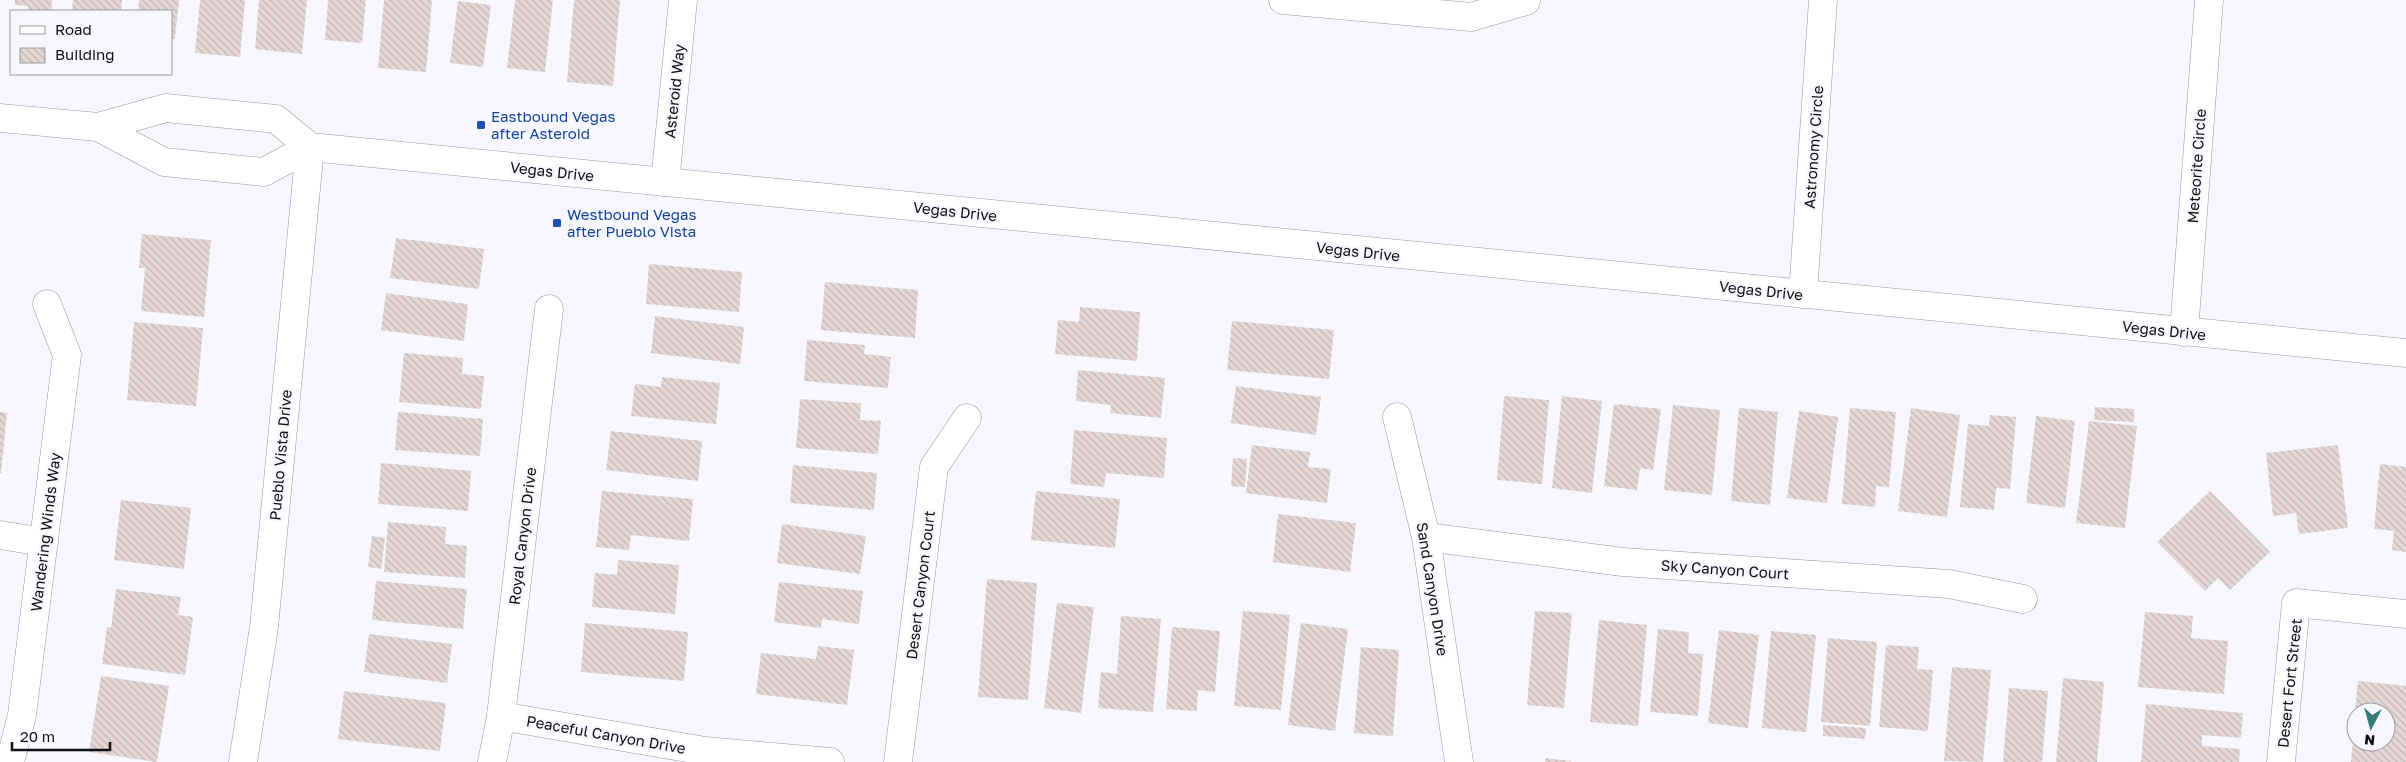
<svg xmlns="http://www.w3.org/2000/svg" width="2406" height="762" viewBox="0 0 2406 762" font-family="'Golos Text',sans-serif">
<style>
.building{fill:url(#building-back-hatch)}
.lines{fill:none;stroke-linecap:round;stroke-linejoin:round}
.minor-casing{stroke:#93959f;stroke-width:29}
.major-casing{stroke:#93959f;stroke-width:29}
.minor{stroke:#fff;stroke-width:28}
.major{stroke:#fff;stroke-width:28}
.transit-dot{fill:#1a4fb4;stroke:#f7f8ff;stroke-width:2}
.labels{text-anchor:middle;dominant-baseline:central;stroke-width:5;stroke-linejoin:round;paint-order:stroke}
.street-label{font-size:15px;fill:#0e0f12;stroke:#f7f8ff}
.transit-label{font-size:15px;fill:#164399;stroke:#f7f8ff;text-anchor:start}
</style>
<defs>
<pattern id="building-back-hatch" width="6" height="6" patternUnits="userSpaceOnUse" patternTransform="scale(1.25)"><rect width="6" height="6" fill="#e4d7d4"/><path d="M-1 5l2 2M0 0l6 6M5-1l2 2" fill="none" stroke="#c2b7b5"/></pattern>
</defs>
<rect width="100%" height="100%" fill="#f7f8ff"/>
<g class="building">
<polygon points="15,0 52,0 51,11 28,11 28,6 14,5"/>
<polygon points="73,0 122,0 121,11 72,11"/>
<polygon points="139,0 179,0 175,39 171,39 171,11 138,11"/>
<polygon points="200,0 245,0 240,57 195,53"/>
<polygon points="259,0 307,0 302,54 255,49"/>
<polygon points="328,0 366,0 362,43 325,40"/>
<polygon points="384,0 432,0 426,72 378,68"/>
<polygon points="515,0 553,0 545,72 507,68"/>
<polygon points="574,0 620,0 613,86 567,82"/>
<polygon points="458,1 491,5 483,67 450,63"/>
<polygon points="142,234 211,240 204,317 141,311 145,268 139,268"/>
<polygon points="396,238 484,249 479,289 390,278"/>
<polygon points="649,264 742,272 739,312 646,304"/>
<polygon points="825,282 918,290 915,338 821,330"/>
<polygon points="386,293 468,304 464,341 381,330"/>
<polygon points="1080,307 1140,312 1137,361 1055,354 1058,320 1079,322"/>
<polygon points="655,316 744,327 740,364 651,353"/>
<polygon points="1232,321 1334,330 1329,379 1227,370"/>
<polygon points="134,322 203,328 196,406 127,400"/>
<polygon points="807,340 865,345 864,354 891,357 888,388 804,381"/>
<polygon points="404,353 463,358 462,374 484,376 481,409 399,402"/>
<polygon points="1078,370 1165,378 1161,418 1110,413 1111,405 1076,401"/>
<polygon points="662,377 720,383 716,424 631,416 635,384 661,387"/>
<polygon points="1236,386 1321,397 1316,435 1231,423"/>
<polygon points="1504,396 1549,400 1542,484 1497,480"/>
<polygon points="1562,396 1602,401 1592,493 1552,488"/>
<polygon points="800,399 861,403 860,420 881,421 878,454 796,448"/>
<polygon points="1614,404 1661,409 1653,470 1640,468 1637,490 1604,486"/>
<polygon points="1673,405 1720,410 1712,495 1664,490"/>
<polygon points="2095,407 2134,409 2134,422 2094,420"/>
<polygon points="1739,408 1778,412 1770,505 1731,501"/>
<polygon points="1850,408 1896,412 1889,487 1876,486 1875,507 1842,504"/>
<polygon points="1911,408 1960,415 1947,517 1898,511"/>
<polygon points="1799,411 1838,417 1827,503 1787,498"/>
<polygon points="0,412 7,413 1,473 0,473"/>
<polygon points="398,412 483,419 480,456 395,450"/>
<polygon points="1990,415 2016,417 2010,489 1996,488 1994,510 1960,507 1968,424 1989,426"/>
<polygon points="2036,416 2075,421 2065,508 2026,503"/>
<polygon points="2089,421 2137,426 2125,528 2076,523"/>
<polygon points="1074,430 1167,438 1164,478 1106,473 1104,487 1070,484"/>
<polygon points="611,431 702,441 698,481 606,470"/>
<polygon points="1252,445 1310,452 1308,467 1331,469 1327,503 1246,493"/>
<polygon points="2338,445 2348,528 2299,534 2296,513 2273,516 2266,453"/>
<polygon points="1233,458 1247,459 1245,487 1231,486"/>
<polygon points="381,463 471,471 468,511 378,504"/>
<polygon points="2380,464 2406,467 2406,552 2392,550 2394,531 2374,529"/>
<polygon points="793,465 877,473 874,510 790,503"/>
<polygon points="602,491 693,499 689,541 631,535 629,550 596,547"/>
<polygon points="1036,491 1120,499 1115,548 1031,540"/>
<polygon points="2210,491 2270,552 2230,590 2218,578 2205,591 2157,542"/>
<polygon points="121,500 191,508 184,569 114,560"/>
<polygon points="1278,514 1356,523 1350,572 1273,562"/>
<polygon points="388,522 446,527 445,544 467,546 465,578 384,572"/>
<polygon points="782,524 866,536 860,574 777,563"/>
<polygon points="372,536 385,538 381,569 368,567"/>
<polygon points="618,560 679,565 675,614 592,607 595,573 617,575"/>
<polygon points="987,579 1037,583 1028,700 978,697"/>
<polygon points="376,581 467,589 463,629 372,620"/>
<polygon points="779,582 863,591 859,624 822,619 821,628 774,622"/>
<polygon points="116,589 181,597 178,615 193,617 185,675 102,664 107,627 111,628"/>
<polygon points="1057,603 1094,607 1081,713 1044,708"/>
<polygon points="1243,611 1290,615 1281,710 1234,706"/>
<polygon points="1535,611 1572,613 1564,708 1527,705"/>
<polygon points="2145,612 2193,616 2191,638 2228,641 2224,694 2138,687"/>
<polygon points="1121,616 1161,619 1153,712 1098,708 1101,672 1117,674"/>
<polygon points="1599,620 1647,625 1638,726 1590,722"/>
<polygon points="585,623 688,632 684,681 581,672"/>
<polygon points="1301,623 1348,629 1335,731 1288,725"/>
<polygon points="1172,627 1220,631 1215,692 1198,690 1197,711 1166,709"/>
<polygon points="1658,629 1689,632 1688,653 1703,654 1698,716 1650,712"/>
<polygon points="1719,630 1759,635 1748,728 1708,723"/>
<polygon points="1771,631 1816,635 1806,732 1762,728"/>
<polygon points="369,634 452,644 447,683 364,672"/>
<polygon points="1828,638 1877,642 1870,726 1821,722"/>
<polygon points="1886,645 1919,647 1917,669 1933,670 1928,731 1879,727"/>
<polygon points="818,646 854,650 847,705 756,694 761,653 816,659"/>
<polygon points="1361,647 1399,650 1393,736 1354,733"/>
<polygon points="1952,667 1991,670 1983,762 1944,761"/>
<polygon points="101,676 169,686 157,762 89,752"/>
<polygon points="2063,678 2104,682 2097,762 2056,762"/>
<polygon points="2358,681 2406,686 2406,762 2351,762 2355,718 2356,742 2386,742 2386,712 2355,712"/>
<polygon points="2009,688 2048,691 2042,762 2003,762"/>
<polygon points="344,691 446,703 440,751 338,739"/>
<polygon points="2146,704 2243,713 2241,738 2202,735 2202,746 2240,749 2239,762 2141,762"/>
<polygon points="1823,725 1866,728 1865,739 1823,736"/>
<polygon points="1546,758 1571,761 1571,762 1545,762"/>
</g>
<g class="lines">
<g class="minor-casing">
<g id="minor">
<polyline points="1283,0 1471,17 1526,1"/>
<polyline points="665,182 683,0"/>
<polyline points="1803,294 1823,0"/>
<polyline points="2184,332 2209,0"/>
<polyline points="1397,417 1426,537 1459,762"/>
<polyline points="0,535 44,542"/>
<polyline points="1426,537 1623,562 1949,584 2023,599"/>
<polyline points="501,716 705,751 830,762"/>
<polyline points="10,762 22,715 67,355 47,304"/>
<polyline points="243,762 264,627 310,147"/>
<polyline points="492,762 501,716 549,309"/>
<polyline points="898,762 934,467 967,418"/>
<polyline points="2281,762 2296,603 2406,614"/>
</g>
</g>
<g class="major-casing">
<g id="major">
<polyline points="0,118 98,127 166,108 276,119 310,147 2406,353"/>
<polyline points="98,127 164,162 264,172 310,147"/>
</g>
</g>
<use href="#minor" class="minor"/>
<use href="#major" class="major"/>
</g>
<g class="transit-dot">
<rect x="476" y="120" width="10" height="10" rx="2.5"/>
<rect x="552" y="218" width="10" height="10" rx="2.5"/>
</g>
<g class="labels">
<g class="street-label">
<text transform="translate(674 91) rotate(-84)">Asteroid Way</text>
<text transform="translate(1813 147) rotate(-86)">Astronomy Circle</text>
<text transform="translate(2196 166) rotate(-86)">Meteorite Circle</text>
<text transform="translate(552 171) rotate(6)">Vegas Drive</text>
<text transform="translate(955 211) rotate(6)">Vegas Drive</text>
<text transform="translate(1358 251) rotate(6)">Vegas Drive</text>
<text transform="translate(1761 290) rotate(6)">Vegas Drive</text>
<text transform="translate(2164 330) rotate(6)">Vegas Drive</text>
<text transform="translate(280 455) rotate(-85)">Pueblo Vista Drive</text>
<text transform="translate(45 532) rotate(-83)">Wandering Winds Way</text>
<text transform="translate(522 536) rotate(-83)">Royal Canyon Drive</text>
<text transform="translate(1725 569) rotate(4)">Sky Canyon Court</text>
<text transform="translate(920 585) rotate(-83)">Desert Canyon Court</text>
<text transform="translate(1433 589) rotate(81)">Sand Canyon Drive</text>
<text transform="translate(2289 683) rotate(-84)">Desert Fort Street</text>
<text transform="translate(606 734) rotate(10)">Peaceful Canyon Drive</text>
</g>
<g class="transit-label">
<text x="491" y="116">Eastbound Vegas<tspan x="491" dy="17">after Asteroid</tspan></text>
<text x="567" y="214">Westbound Vegas<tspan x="567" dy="17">after Pueblo Vista</tspan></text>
</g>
</g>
<rect x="10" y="10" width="162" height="65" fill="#f7f8ff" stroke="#9a9ba0"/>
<rect x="20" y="26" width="25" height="8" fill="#ffffff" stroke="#9a9ba0"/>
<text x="55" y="35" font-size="15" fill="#0e0f12">Road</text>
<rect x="20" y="48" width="25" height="15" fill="url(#building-back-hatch)" stroke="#9a9ba0"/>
<text x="55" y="60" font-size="15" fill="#0e0f12">Building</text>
<g transform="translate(2371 727) rotate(186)"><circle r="24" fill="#f7f8ff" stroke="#9a9ba0"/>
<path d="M0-4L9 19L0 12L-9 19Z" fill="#347c78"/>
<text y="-8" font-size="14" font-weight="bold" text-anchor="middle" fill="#0e0f12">N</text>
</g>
<path d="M12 742v8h98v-8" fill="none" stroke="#0e0f12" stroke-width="2.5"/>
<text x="20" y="742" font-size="15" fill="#0e0f12" stroke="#f7f8ff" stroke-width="4" paint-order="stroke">20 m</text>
</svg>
